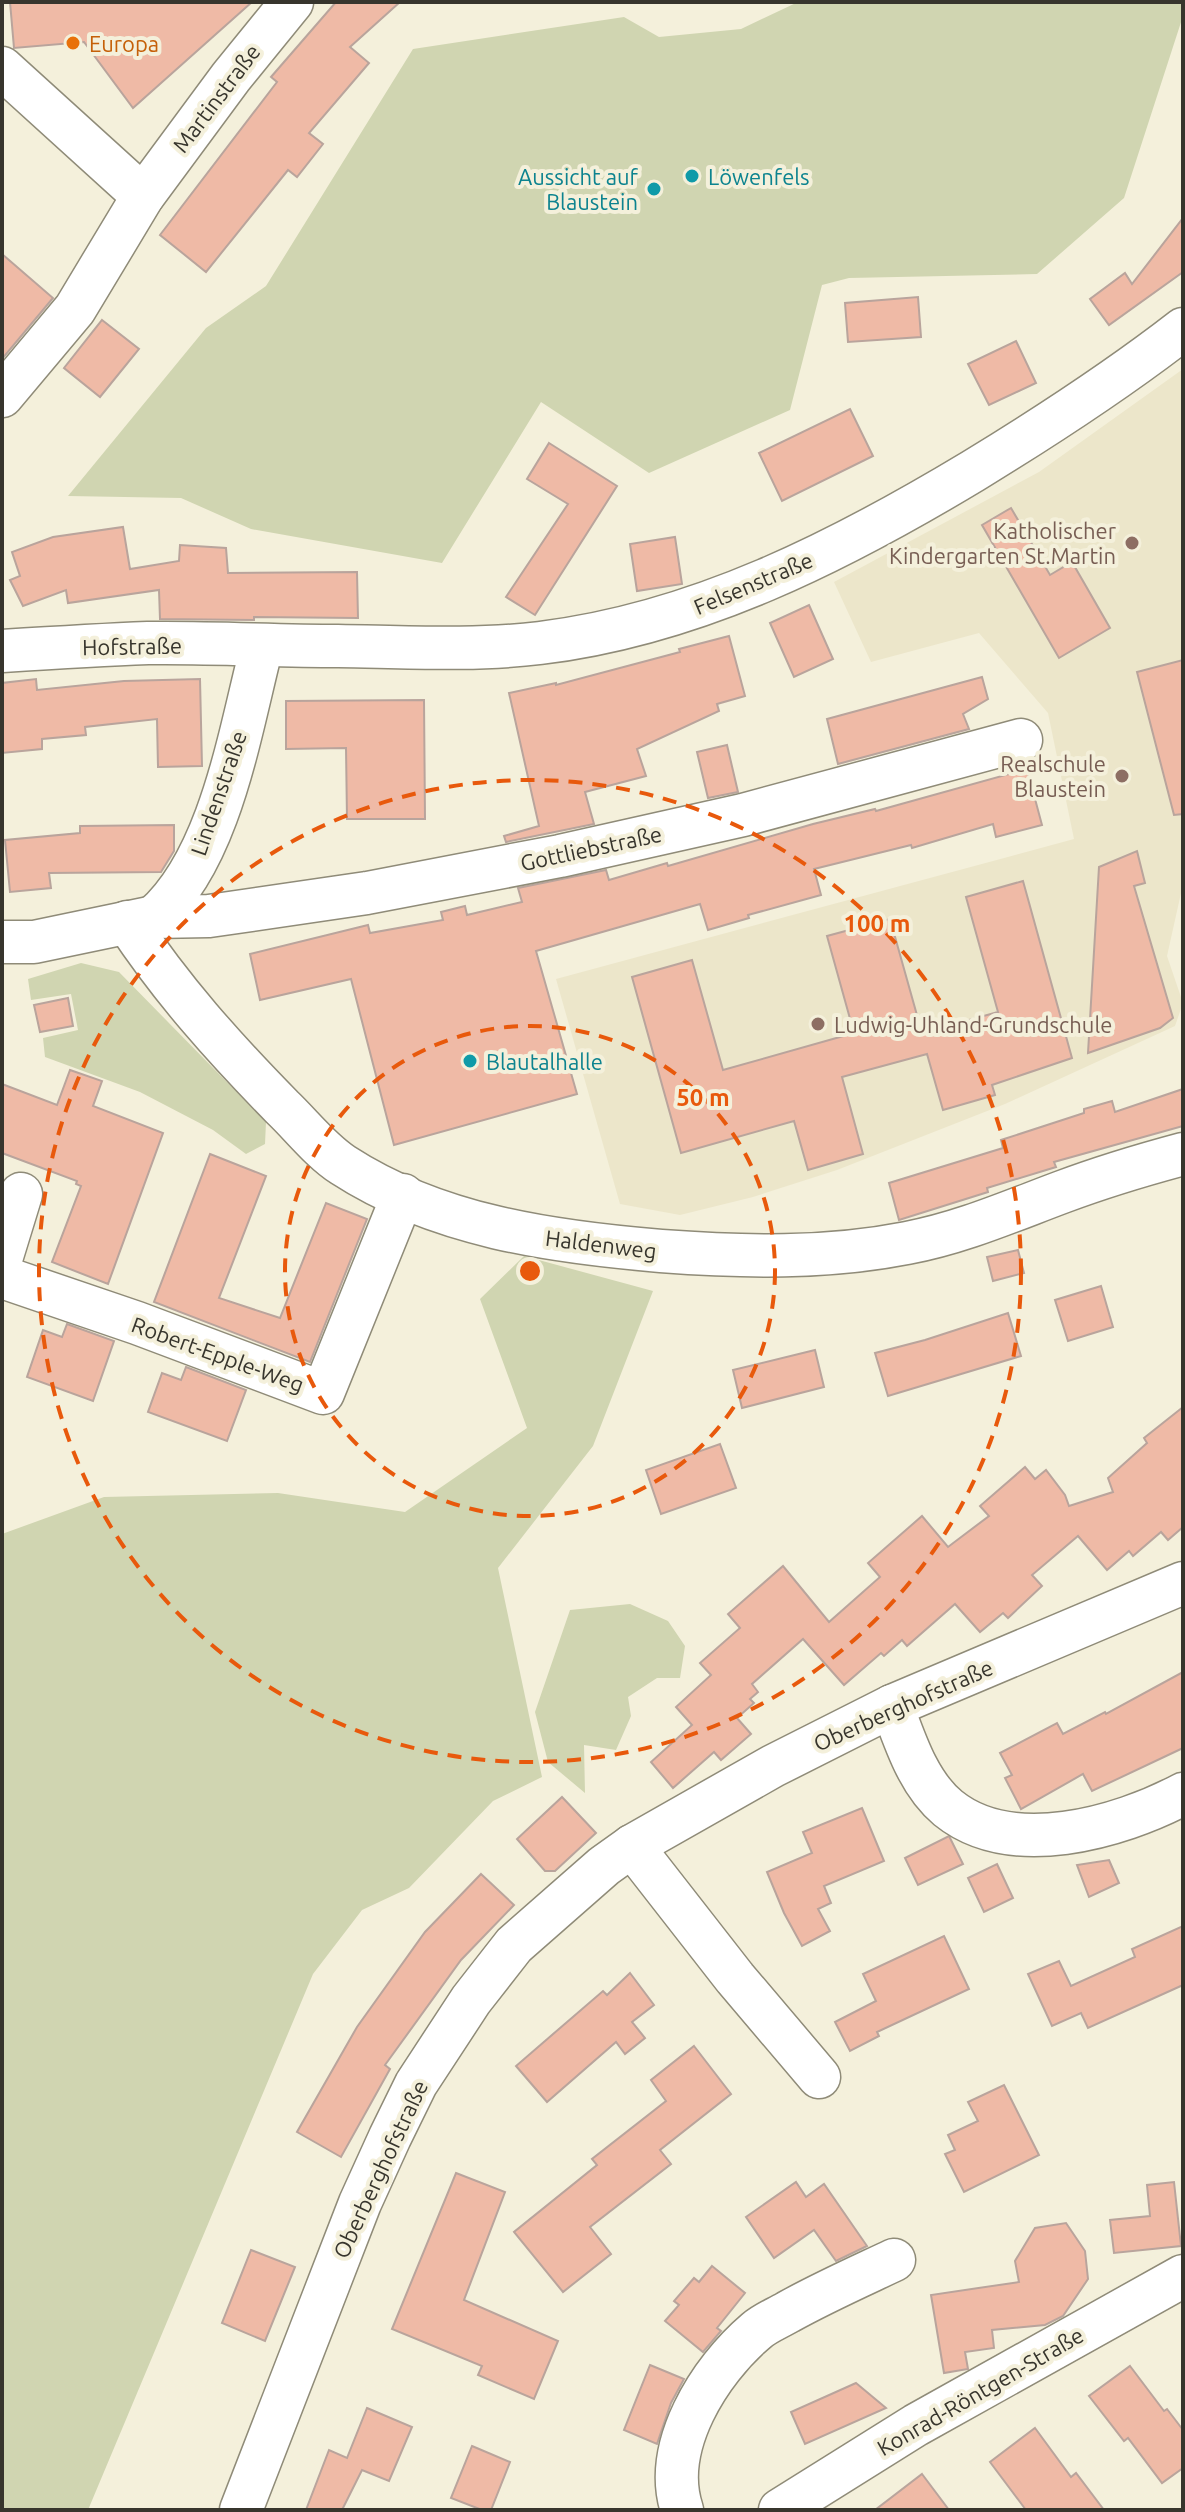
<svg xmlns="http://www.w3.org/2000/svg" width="1185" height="2512" viewBox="0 0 1185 2512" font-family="Ubuntu,sans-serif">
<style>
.built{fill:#ece6ca}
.green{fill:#d0d5b1}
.building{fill:#efbaa6;stroke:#b9a49c;stroke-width:2}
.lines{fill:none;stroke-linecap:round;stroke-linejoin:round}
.minor-casing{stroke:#8f8b78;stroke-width:45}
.minor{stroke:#fff;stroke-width:42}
.ring{fill:none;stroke:#e8590c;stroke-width:4;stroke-dasharray:14 10}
.food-dot{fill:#e8710a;stroke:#f4f0db;stroke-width:3}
.culture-dot{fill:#0f9aa8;stroke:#f4f0db;stroke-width:3}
.education-dot{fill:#8d6e63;stroke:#f4f0db;stroke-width:3}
.labels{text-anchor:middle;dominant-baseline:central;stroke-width:8;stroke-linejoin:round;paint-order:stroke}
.food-label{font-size:22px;fill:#c56008;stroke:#f4f0db;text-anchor:start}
.street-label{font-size:22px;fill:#37352d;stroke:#f4f0db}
.culture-label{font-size:22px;fill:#0d838f;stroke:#f4f0db;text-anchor:start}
.education-label{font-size:22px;fill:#785e54;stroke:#f4f0db;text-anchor:end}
.centre{fill:#e8590c;stroke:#f4f0db;stroke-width:4}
.ring-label{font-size:24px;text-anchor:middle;font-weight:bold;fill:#e8590c;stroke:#f4f0db;stroke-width:8;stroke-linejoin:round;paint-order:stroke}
</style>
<rect width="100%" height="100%" fill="#f4f0db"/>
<polygon class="built" points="1183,369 1183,884 1167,956 1183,1003 1175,1026 1005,1104 837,1170 753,1197 680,1215 620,1204 556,979 1074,839 1048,713 979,633 871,662 834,582 1039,472"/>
<g class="green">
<polygon points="798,2 1183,2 1183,16 1124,198 1037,274 849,278 822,285 790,410 649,473 541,402 442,563 251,529 181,498 68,496 206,328 266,286 413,49 624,17 659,37 741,29"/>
<polygon points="81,963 119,972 266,1122 265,1144 246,1154 213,1130 140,1092 45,1057 43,1038 78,1030 71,994 31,1000 28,979"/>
<polygon points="524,1256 653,1291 593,1446 498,1568 542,1777 493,1801 409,1888 362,1910 313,1974 88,2510 2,2510 2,1534 104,1497 278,1493 405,1512 527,1428 480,1299"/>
<polygon points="630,1604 668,1621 685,1646 680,1678 657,1678 628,1697 631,1716 616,1750 584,1745 585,1793 548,1762 535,1712 570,1610"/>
</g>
<g class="building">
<polygon points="10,2 252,2 133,108 84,42 14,48"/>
<polygon points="336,2 400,2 350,47 369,63 309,133 323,144 297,177 288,170 206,272 160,235 277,82 271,77"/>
<polygon points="1183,218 1183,272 1109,325 1090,299 1125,273 1132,284"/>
<polygon points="2,254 53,298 2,359"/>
<polygon points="918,297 921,337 848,342 845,303"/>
<polygon points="102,320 139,349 100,397 64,368"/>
<polygon points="1016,341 1036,383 989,405 968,364"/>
<polygon points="850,409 873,456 782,501 759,453"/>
<polygon points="549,443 617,486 535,615 506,597 568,504 527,479"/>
<polygon points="1011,508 1050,575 1072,562 1110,628 1059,658 982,525"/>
<polygon points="123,527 130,569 179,561 180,545 226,548 228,573 357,572 358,618 254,617 254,620 160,619 159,590 68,603 66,590 23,606 10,580 20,576 12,552 53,537"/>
<polygon points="675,537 682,584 637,591 630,544"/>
<polygon points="809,605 833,659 794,677 770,623"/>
<polygon points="729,636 745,696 717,704 719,711 637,749 646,776 585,792 594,824 506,842 504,836 539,826 509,693 556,683 556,685 680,652 679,649"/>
<polygon points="1183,660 1183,814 1174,815 1137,672"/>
<polygon points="982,677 988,699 963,714 969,729 838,764 827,719"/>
<polygon points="36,679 37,690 124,681 200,679 202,766 158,767 157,719 85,727 86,735 42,739 42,749 2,753 2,683"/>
<polygon points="424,700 425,819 347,819 346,748 286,749 286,701"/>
<polygon points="727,745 738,792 708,798 697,752"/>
<polygon points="1027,769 1042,825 996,837 993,824 912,848 911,845 814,869 821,895 748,915 749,918 708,930 700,904 536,951 577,1094 394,1145 351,979 260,1000 250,954 368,925 370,933 443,920 441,912 465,906 467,915 522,902 518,888 606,870 609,880 667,863 668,866 813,824 875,809 876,811"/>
<polygon points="174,825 174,851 161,872 49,873 51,888 10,892 5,840 80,833 80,826"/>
<polygon points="1137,851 1145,883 1134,886 1173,1018 1160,1028 1088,1053 1099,867"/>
<polygon points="1023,881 1072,1058 992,1085 995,1095 943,1110 927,1054 842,1077 863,1154 808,1170 794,1121 681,1153 632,977 692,960 723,1070 854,1033 827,936 890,919 922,1033 998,1012 966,897"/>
<polygon points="68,998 73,1026 40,1032 34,1005"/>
<polygon points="70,1070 102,1081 93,1106 163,1133 108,1284 52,1262 81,1186 76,1184 77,1181 2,1153 2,1084 57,1105"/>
<polygon points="1183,1089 1183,1126 1054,1162 1056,1167 987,1188 988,1192 899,1220 889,1183 1003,1148 1001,1140 1084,1113 1084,1109 1112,1101 1115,1112"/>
<polygon points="210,1154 266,1176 219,1298 280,1318 326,1203 367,1219 310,1362 154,1302"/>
<polygon points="1018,1250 1024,1273 993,1281 987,1257"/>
<polygon points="1101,1286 1113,1327 1068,1341 1055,1300"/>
<polygon points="1008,1313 1021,1356 888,1396 875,1353 925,1340"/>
<polygon points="67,1324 114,1341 93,1401 27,1377 43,1330 62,1337"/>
<polygon points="815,1350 824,1387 742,1408 733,1370"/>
<polygon points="186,1367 246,1390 227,1441 148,1412 162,1373 181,1380"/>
<polygon points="1183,1407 1183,1527 1168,1540 1161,1532 1133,1556 1129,1551 1107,1570 1078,1536 1032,1575 1042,1586 1008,1618 1003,1613 980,1632 955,1604 907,1646 902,1640 884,1656 881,1653 844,1685 803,1639 752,1684 758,1692 750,1699 754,1703 737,1718 751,1734 721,1760 714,1752 673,1788 651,1762 692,1725 676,1707 711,1675 700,1663 740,1628 728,1614 783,1566 829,1622 880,1577 868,1563 922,1516 948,1547 989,1516 980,1506 1025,1467 1035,1479 1046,1470 1065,1495 1069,1506 1113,1492 1108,1478 1147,1443 1144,1438"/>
<polygon points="720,1444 736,1488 661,1514 646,1470"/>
<polygon points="1183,1672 1183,1748 1092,1791 1083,1774 1021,1809 1005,1778 1012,1775 1000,1753 1057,1723 1063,1734 1105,1712 1106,1714"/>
<polygon points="562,1797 596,1833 555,1871 545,1871 517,1839"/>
<polygon points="862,1808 884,1861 824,1886 831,1903 818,1909 830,1931 802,1946 784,1913 767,1872 812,1853 803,1832"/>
<polygon points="949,1836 963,1864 918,1885 905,1858"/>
<polygon points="1109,1860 1119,1883 1089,1897 1077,1865"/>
<polygon points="997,1864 1013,1898 984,1912 968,1878"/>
<polygon points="481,1874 514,1905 461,1960 385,2065 390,2069 341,2157 297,2132 357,2027 425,1932"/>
<polygon points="1183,1926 1183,1985 1088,2028 1081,2013 1052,2026 1028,1974 1059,1961 1071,1986 1135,1957 1132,1949"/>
<polygon points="944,1936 969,1989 877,2032 879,2036 850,2051 835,2022 876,2001 863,1974"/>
<polygon points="630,1973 654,2005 632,2022 645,2038 625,2054 616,2042 547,2102 516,2066 603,1991 607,1995"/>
<polygon points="694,2046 731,2094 660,2150 671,2164 590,2227 611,2254 563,2292 514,2232 597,2165 592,2159 666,2101 651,2080"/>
<polygon points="1004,2085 1039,2155 964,2192 945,2154 955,2150 948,2135 978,2121 968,2102"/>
<polygon points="456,2173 505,2192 464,2300 558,2341 534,2399 478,2375 482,2366 392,2329"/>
<polygon points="796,2182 806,2197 824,2184 867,2246 836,2261 814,2230 774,2258 746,2217"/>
<polygon points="1174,2182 1181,2246 1114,2253 1110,2220 1150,2216 1147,2185"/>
<polygon points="1066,2223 1085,2251 1088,2279 1063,2316 1045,2325 992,2330 994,2348 965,2352 968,2369 944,2373 931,2295 1019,2282 1015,2261 1035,2228"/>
<polygon points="251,2250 295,2267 265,2341 222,2323"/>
<polygon points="712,2266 745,2293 717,2328 721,2331 703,2352 665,2321 679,2305 674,2301 694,2278 699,2282"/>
<polygon points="650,2365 684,2379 671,2403 657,2444 624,2430"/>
<polygon points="1130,2366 1164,2411 1167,2409 1183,2430 1183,2468 1162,2483 1128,2438 1124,2441 1089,2396"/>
<polygon points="856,2383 886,2408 805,2444 791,2412"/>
<polygon points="367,2408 412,2427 389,2481 362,2470 342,2510 306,2510 329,2450 347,2458"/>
<polygon points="1035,2428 1071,2477 1076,2473 1104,2510 1026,2510 990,2462"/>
<polygon points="472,2446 510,2462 491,2510 482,2510 451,2498"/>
<polygon points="922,2474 949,2510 875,2510"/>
</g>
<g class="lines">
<g class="minor-casing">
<g id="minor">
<polyline points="2,68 143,196"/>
<polyline points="2,396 75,309 143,196 231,77 292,2"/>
<path d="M2,651C50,648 99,645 148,643C211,642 275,646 338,646C405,647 474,651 540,643C697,624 840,551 973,471C1045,427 1116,381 1183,329"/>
<path d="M154,917C221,858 240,730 262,646"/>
<path d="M127,922C172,990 225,1049 282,1107C302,1126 320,1150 343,1165C437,1226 552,1242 661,1251C743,1257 826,1259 907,1243C961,1233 1011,1211 1062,1192C1102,1177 1142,1165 1183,1154"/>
<polyline points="2,942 34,942 154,917 209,916 367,893 560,856 743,815 1021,740"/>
<polyline points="2,1256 21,1194"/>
<polyline points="2,1277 137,1323 323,1393 403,1195"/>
<path d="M892,1706C905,1741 918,1783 948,1808C1011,1859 1119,1828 1183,1794"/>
<polyline points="632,1846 735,1978 819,2077"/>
<polyline points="241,2510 360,2203 390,2137 416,2084 471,2000 514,1945 604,1866 632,1846 773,1766 892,1706 1183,1583"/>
<path d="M682,2510C661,2447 709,2371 756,2331C765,2323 778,2318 788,2312C822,2293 858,2277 894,2260"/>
<polyline points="780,2510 916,2425 1183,2276"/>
</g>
</g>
<use href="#minor" class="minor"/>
</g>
<g class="ring">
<circle cx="530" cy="1271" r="245"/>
<circle cx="530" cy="1271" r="491"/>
</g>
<circle class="food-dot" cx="73" cy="43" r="8"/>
<g class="culture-dot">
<circle cx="692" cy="176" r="8"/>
<circle cx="654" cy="189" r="8"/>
<circle cx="470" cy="1061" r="8"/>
</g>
<g class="education-dot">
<circle cx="1132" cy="543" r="8"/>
<circle cx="1122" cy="776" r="8"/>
<circle cx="818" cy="1024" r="8"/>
</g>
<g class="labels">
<g class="food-label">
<text x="89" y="43">Europa</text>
</g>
<g class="street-label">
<text transform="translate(216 98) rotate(-53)">Martinstraße</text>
<text transform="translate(753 583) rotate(-23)">Felsenstraße</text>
<text transform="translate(132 646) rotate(-1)">Hofstraße</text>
<text transform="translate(218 793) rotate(-71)">Lindenstraße</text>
<text transform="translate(591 848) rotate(-12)">Gottliebstraße</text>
<text transform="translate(601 1244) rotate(7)">Haldenweg</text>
<text transform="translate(218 1354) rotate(20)">Robert-Epple-Weg</text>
<text transform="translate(903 1705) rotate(-24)">Oberberghofstraße</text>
<text transform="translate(380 2169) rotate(-65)">Oberberghofstraße</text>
<text transform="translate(980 2391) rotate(-30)">Konrad-Röntgen-Straße</text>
</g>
<g class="culture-label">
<text x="638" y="176" text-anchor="end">Aussicht auf<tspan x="638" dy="25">Blaustein</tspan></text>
<text x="708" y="176">Löwenfels</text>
<text x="486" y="1061">Blautalhalle</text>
</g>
<g class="education-label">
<text x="1116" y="530">Katholischer<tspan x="1116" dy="25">Kindergarten St.Martin</tspan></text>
<text x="1106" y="763">Realschule<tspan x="1106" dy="25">Blaustein</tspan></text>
<text x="834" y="1024" text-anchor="start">Ludwig-Uhland-Grundschule</text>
</g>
</g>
<circle cx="530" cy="1271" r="12" class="centre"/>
<g class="ring-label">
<text x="877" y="932">100 m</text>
<text x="703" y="1106">50 m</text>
</g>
<rect width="1185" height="2512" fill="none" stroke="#37352d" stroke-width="8"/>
</svg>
